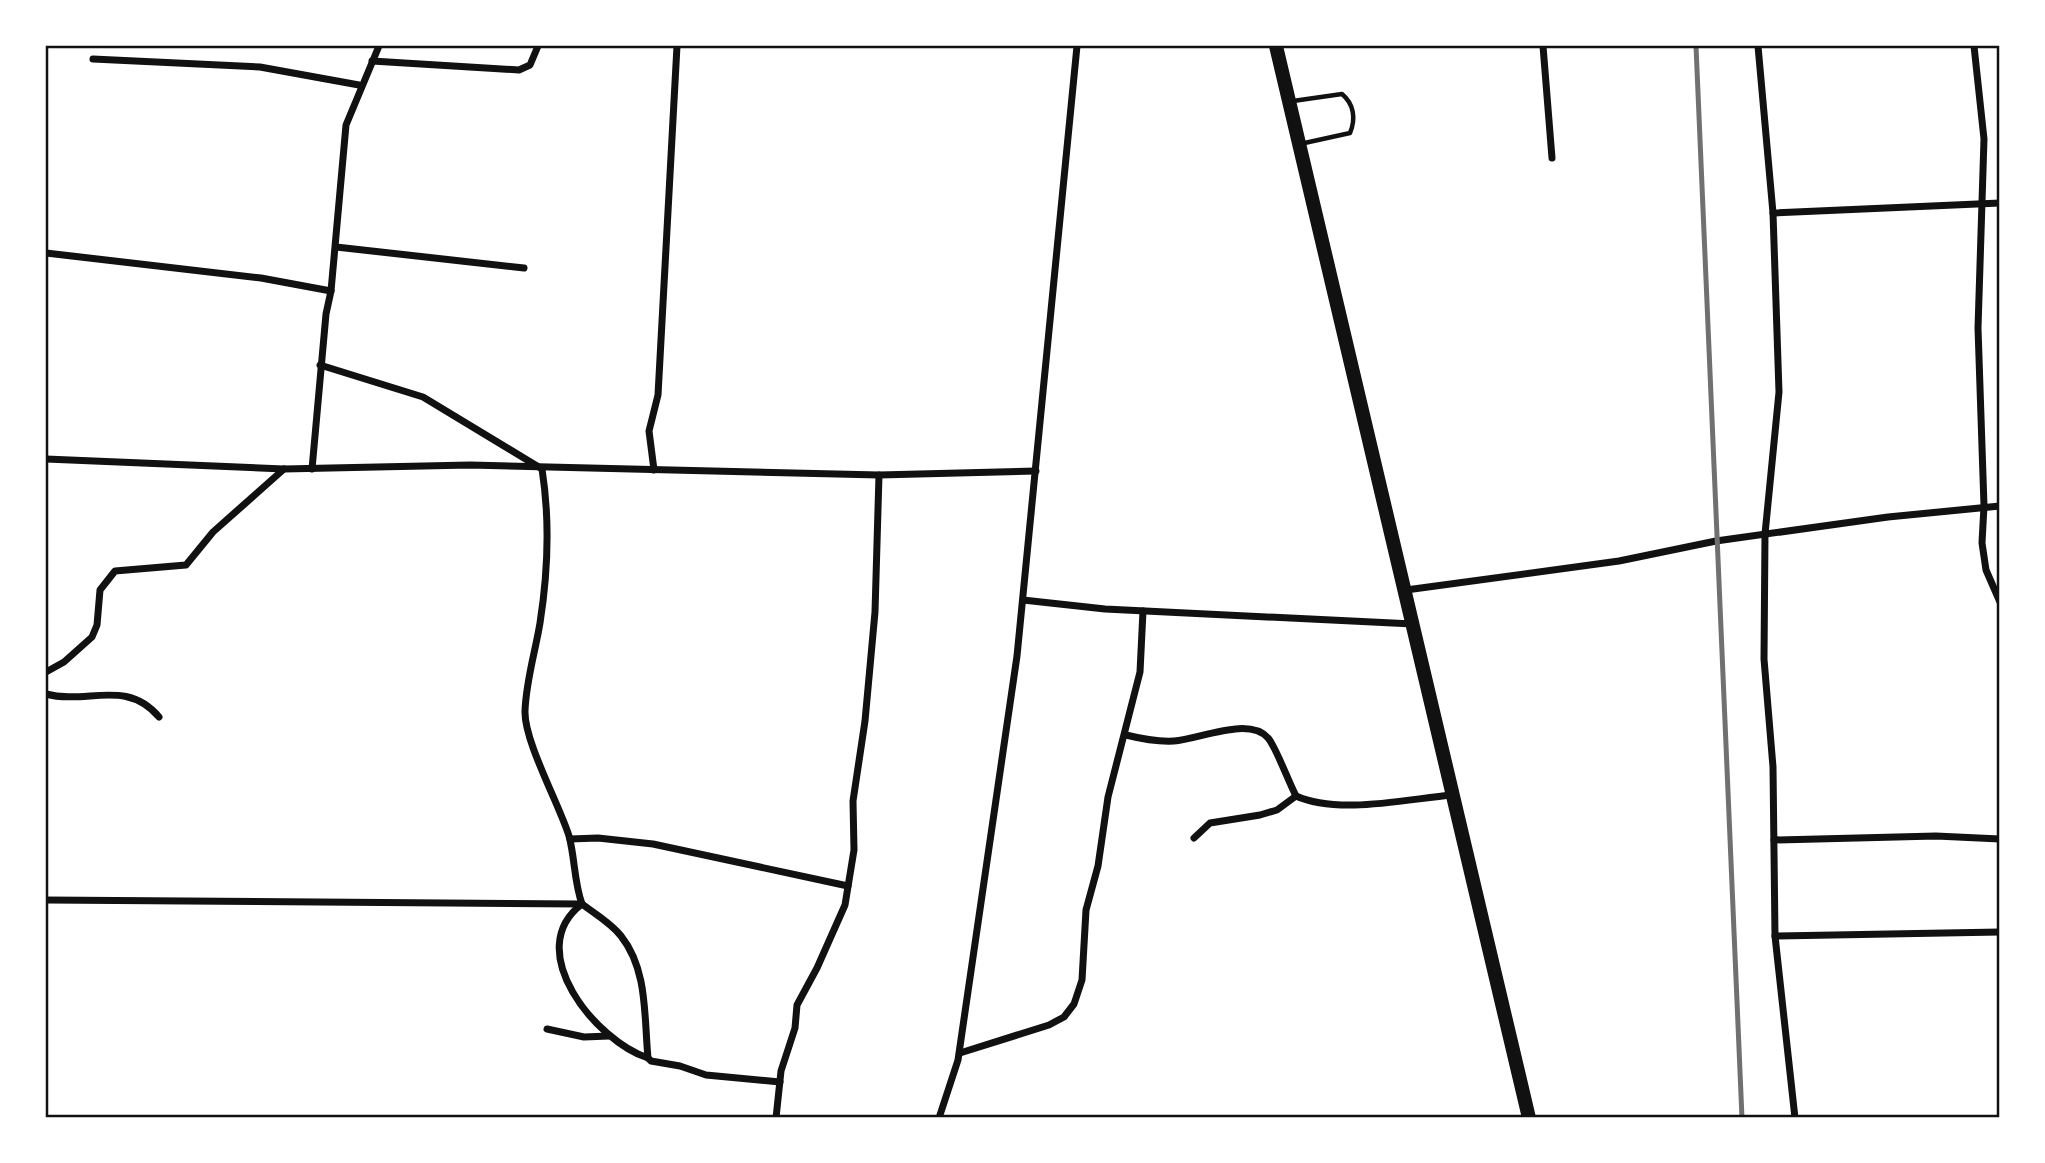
<svg xmlns="http://www.w3.org/2000/svg" width="2045" height="1163" viewBox="0 0 2045 1163" font-family="'Fira Sans',sans-serif">
<style>
.lines{fill:none;stroke-linecap:round;stroke-linejoin:round}
.service{stroke:#111;stroke-width:4.5}
.minor{stroke:#111;stroke-width:7}
.primary{stroke:#111;stroke-width:14}
.rail{stroke:#707070;stroke-width:5}
.neatline{fill:none;stroke:#111;stroke-width:2.5}
</style>
<rect width="100%" height="100%" fill="#fff"/>
<g class="lines">
<path class="service" d="M1293,101L1342,94C1354,104 1356,119 1350,133L1300,144"/>
<g class="minor">
<polyline points="1543,46 1552,158"/>
<polyline points="1758,46 1773,213 1779,392 1765,534 1764,659 1773,767 1775,936 1795,1118"/>
<polyline points="1974,46 1984,139 1978,328 1984,506 1982,543 1986,570 2000,602"/>
<polyline points="93,59 260,67 359,85"/>
<polyline points="372,61 519,70 530,65 538,46"/>
<polyline points="1773,213 2000,203"/>
<polyline points="336,247 524,268"/>
<polyline points="46,253 261,278 331,291 346,125 379,46"/>
<path d="M320,365L423,397L542,469C550,520 548,572 540,623C535,653 526,681 525,711C524,741 559,804 569,836C575,858 574,882 582,904C595,914 611,923 621,936C648,970 644,1017 648,1058L651,1061L680,1066L706,1075L780,1082"/>
<polyline points="46,459 284,469 470,465 879,475 1036,471"/>
<polyline points="312,469 326,314 331,291"/>
<polyline points="654,470 649,431 658,395 677,46"/>
<polyline points="1406,590 1619,561 1716,541 1888,517 2000,506"/>
<polyline points="1023,600 1105,609 1413,624"/>
<polyline points="46,672 64,662 92,637 97,625 100,590 115,571 186,565 213,532 284,469"/>
<path d="M46,694C87,705 126,678 159,717"/>
<path d="M1126,735C1142,739 1157,742 1174,741C1200,739 1249,716 1268,738C1275,745 1289,783 1296,796C1338,815 1407,799 1452,795"/>
<polyline points="1194,838 1210,823 1260,815 1277,810 1296,796"/>
<polyline points="570,839 598,838 653,844 848,886"/>
<polyline points="1774,840 1936,836 2000,839"/>
<polyline points="46,900 582,904"/>
<path d="M582,904C521,950 596,1041 648,1058"/>
<polyline points="1775,936 2000,932"/>
<polyline points="547,1029 584,1037 609,1036"/>
<polyline points="960,1053 1049,1025 1064,1017 1074,1004 1082,980 1086,910 1098,866 1108,797 1140,672 1143,611"/>
<polyline points="776,1118 781,1071 795,1028 797,1005 817,968 845,905 854,850 853,801 865,721 875,612 879,475"/>
<polyline points="939,1118 958,1060 1017,656 1077,46"/>
</g>
<polyline class="primary" points="1276,46 1529,1118"/>
<polyline class="rail" points="1696,46 1742,1118"/>
</g>
<rect width="2045" height="1163" fill="none" stroke="#ffffff" stroke-width="94"/>
<rect x="47" y="47" width="1951" height="1069" class="neatline"/>
</svg>
